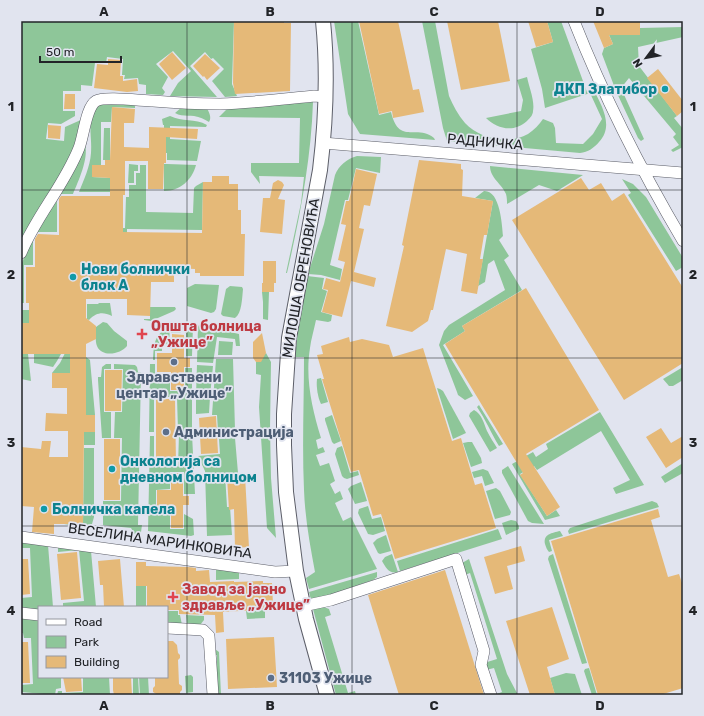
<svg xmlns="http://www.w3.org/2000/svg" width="704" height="716" viewBox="0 0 704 716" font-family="Rubik,sans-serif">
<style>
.green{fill:#8ec699}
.building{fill:#e5b978}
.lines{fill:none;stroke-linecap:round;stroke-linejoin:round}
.minor-casing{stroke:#5c5e68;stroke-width:12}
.tertiary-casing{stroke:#5c5e68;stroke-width:16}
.minor{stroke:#fff;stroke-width:11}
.tertiary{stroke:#fff;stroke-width:14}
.grid{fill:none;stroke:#222428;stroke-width:1;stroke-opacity:0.55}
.culture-dot{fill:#0f9aa8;stroke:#e1e4ef;stroke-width:1.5}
.health-dot{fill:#e0444e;stroke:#e1e4ef;stroke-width:1.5}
.service-dot{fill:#5c6f8a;stroke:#e1e4ef;stroke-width:1.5}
.labels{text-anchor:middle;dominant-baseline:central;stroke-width:3.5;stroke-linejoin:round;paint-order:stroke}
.culture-label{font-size:14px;font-weight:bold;fill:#0d838f;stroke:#e1e4ef;text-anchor:start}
.street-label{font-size:14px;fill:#222428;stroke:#e1e4ef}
.health-label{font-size:14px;font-weight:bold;fill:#be3a42;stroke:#e1e4ef;text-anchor:start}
.service-label{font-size:14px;font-weight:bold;fill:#4e5e75;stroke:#e1e4ef;text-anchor:start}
.neatline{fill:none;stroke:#222428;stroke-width:1.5}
.grid-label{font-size:13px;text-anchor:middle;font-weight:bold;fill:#222428}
</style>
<rect width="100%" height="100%" fill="#e1e4ef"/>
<g class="green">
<polygon points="21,21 234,21 232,84 237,96 225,97 212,81 224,69 213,58 211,59 205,52 190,66 217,97 170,96 178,83 191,71 173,51 156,64 168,77 162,88 165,92 163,95 146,94 146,85 139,84 138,78 124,79 125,75 122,75 123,59 107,57 106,63 95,63 92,86 81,85 81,91 63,91 63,111 75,111 75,116 61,124 48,123 46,139 64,141 65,127 83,119 72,154 21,241"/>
<path d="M334,21H358L379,115L391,112C399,146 417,123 434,138L435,140L360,134L348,114Z"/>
<path d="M422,21H435L449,96C453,105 458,115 465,123C480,139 508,145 528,134C534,130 539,125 543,119L553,123L555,128L556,143L583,144L593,134L602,119L590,93L545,108L542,89L531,49L553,42L547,21H561L587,92L594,90C602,107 614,126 599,142C594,148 588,152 580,153L447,141L443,128Z"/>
<polygon points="603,21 614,35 640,35 640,28 683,27 683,37 638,47 639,66 677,116 674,118 683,129 683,147 673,152 671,150 679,145 673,137 676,134 629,78 621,88 644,139 641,141 638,138 616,91 602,54 604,48 613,44"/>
<path d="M527,77C529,87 535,101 533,111C533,115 530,118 527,121C514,133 497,129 486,118L521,111L523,100L517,80Z"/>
<path d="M313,102C311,160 300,217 287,273H286L301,203L304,177L259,176L260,184L251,172V163H299L300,118L219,117L227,109Z"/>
<path d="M102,104L135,105V108L112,107L111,122H101V165H92V177L110,178V192H79C84,179 90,167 91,153C93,137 84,113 102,104Z"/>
<path d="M182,107L207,108C209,113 212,117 209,122C204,119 200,117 194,116C188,115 181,117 175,113Z"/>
<path d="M170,116C182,122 195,118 207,125L206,127L170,126V139L201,141L197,161L167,160V153H164V125H163L162,119Z"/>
<polygon points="104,128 110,128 110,160 103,160"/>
<path d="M85,145C89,158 78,182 73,194H60Z"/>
<path d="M357,156L381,157L380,173L356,168L348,200H345L330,265L342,269L340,280L321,275L308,274L324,224L335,175C339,165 347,159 357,156Z"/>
<polygon points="129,164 138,165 138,171 134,171 134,183 128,183"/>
<path d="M164,164H167L196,165C192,180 180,191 164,191Z"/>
<polygon points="140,165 146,165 146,212 193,213 194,188 196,186 203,182 202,230 127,229 127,241 115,228 125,228 126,197 129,197 129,185 136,185 136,173 140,173"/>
<path d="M490,166L583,175L557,191L539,185L507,204C507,201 507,198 506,194C502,184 490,178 490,166Z"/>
<polygon points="622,179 633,184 646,197 683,258 683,267 676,271 628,195 631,193"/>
<path d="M484,191C500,190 502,224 503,236L499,240L509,256L504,260L522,290L462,326L465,331L443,345L473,396L465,400L458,395L457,392L439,345L444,331L449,325L505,290L494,260L488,264L485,282L478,286L493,201L475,198Z"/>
<polygon points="57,201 57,232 35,232"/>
<polygon points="33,237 33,265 24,265 24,303 21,303 21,265"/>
<path d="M307,276L324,278L322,289L327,291L321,312L332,315L331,321L328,322L316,320C314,330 311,339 310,348C305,378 312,409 321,438L316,440L318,449L323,447L325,452L316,455L320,466L329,463L335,481L330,484L335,494L340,491L343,499L335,503L343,521L351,517L377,569L309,589L306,578L315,572C310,545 305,518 304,490C302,446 304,402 304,357H295L300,313Z"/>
<polygon points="195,284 219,285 216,309 214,312 211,313 187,306 187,288"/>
<path d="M230,286L242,287L243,289C242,298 242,313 235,318L223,316L221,314L226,289Z"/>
<polygon points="262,292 269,292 268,320 263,319 263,302"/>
<path d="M99,303H110L112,316C103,312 97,312 89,320L87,319V304H98Z"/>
<polygon points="150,307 175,307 176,309 174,311 151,321 144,320 144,319 150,319"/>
<rect x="21" y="310" width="8" height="13"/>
<path d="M103,322L107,323L114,331L127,341V346C121,354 102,358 97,346C95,341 96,333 96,327Z"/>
<polygon points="183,323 182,331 180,333 171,333 172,325"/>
<polygon points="184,323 191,323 193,325 192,356 186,356 186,333 184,331"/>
<polygon points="199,325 239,334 240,346 236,346 235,339 217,337 213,363 197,362 198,327"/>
<path d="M170,326L169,344L162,345V351H155V360H153C154,343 154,335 170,326Z"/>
<polygon points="219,341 233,342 232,355 218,355"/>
<polygon points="65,353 70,353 70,373 52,373 60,363"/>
<polygon points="266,353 271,362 270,429 271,478 276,538 267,528 259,407 261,375 256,374 256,362"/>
<polygon points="21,354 28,354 31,381 21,379"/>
<polygon points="34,354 61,354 57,361 53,367 34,363"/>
<polygon points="86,357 90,360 95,415 86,415"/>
<polygon points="216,359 233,359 235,430 218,431 217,415 212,415"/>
<polygon points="106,364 111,364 111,369 104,369 104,412 111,412 111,438 102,438 98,380 98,377 101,377 102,367"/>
<polygon points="114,364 135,365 137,367 138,372 141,372 138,525 142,525 141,532 137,536 134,533 131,528 103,525 103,501 121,501 122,438 114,438 115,412 122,412 123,369 114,369"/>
<polygon points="150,364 155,364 155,374 170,374 170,391 185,391 185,368 192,368 192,431 178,431 177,397 154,397 154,432 149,432"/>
<polygon points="197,365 213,366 210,396 196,395"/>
<polygon points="683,367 683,380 673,386 669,386 663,379"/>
<path d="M321,378L328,402L321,404C318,398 316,387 317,379Z"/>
<polygon points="437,388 440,389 443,391 465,431 466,433 453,439"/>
<polygon points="196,397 210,397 209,413 196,414"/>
<path d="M479,405L503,444L499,446C491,433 486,420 477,407Z"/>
<path d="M474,410C482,414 484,424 487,431C490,437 494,443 497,448L490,452L469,416L470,413Z"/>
<polygon points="600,412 644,485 616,494 613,488 630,480 601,431 537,470 534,466 520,474 547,516 556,510 560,516 545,520 512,464 533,452 536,457 548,449 546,444"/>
<polygon points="332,415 341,441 334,444 332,442 325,420 325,418"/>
<rect x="84" y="432" width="11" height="13"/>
<polygon points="179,434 192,434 195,494 184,494 184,472 170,472 170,489 156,490 156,510 170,511 170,529 184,529 184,514 193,519 194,535 191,536 148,531 150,436 154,436 154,466 178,466"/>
<polygon points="235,438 238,473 225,474 227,507 230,507 232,535 207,536 205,471 198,456 220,454 219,439"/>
<polygon points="468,442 472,442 481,458 482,463 471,467 463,443"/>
<polygon points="342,446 350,473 358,471 359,475 347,479 344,478 342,476 335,454 337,448"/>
<polygon points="84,448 94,448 94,517 92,524 88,527 84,527 64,524 83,524"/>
<polygon points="683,463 683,473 665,483 661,477"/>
<polygon points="508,466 544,524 532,523 528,521 502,473 502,470"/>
<polygon points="483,469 488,471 494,483 485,486 482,476 474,478 472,472"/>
<polygon points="361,482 367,501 355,504 348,489 351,486"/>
<polygon points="496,488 500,491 511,512 510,515 495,519 486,491"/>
<polygon points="652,501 657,503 659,507 569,534 568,531 570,528"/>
<polygon points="368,506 372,519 381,517 385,531 373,535 368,534 358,513 359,509"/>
<polygon points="511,520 516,521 519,526 519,529 506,535 502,523"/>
<polygon points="498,529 502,539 400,571 397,561"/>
<path d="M560,531L563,536L549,540L552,551L549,552C547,550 546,547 545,544C543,534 552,533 560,531Z"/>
<polygon points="386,535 391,551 380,554 378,553 373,543 377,539"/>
<polygon points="21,542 48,545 53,607 39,607 39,611 21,608 21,598 32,597 30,548 21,548"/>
<polygon points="58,547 91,551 96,607 63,607 63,603 84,601 79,550 58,552"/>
<path d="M392,554L398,572C389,574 386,568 382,561L385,557Z"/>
<polygon points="553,554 587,663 582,664 581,661 548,559 549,556"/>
<polygon points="469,559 507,674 518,695 494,695 502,692 494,668 486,670 484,663 497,659 470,573 465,575 462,563"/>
<polygon points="216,568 239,571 239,579 216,580"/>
<polygon points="377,572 377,577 373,580 330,595 311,600 309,592"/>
<rect x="136" y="586" width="10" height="21"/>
<polygon points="324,607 329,609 331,615 325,617 348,693 355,691 356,695 336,695 313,609"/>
<polygon points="265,610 265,618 247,619 246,611"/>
<polygon points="167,611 178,611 178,615 180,615 182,625 167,624"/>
<polygon points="186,615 204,616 204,620 200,625 187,625"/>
<polygon points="21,617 39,619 39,677 61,677 61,688 56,689 55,695 21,692 21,685 33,684 31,638 24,638 23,633 21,633"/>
<polygon points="215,649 219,652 221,695 218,695 216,662 217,661 217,655 215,655"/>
<polygon points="589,668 597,695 592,695 584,671 585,669"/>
<polygon points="566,673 575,674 582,695 555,695 550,678"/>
<polygon points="191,675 193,677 193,692 186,693 185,676"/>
<polygon points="83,677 109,677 110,695 57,695 58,691 62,691 62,693 83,692"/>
<polygon points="133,677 138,677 139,695 133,695"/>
<polygon points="139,677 148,677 149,695 140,695"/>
</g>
<g class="building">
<polygon points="245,21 284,21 284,23 291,23 290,91 235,94 233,83 234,22"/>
<polygon points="359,21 398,21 413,90 419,89 424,112 393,118 392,111 379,114"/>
<polygon points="447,21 498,21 510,81 461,90"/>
<polygon points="528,21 547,21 553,42 536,47"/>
<polygon points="593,21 640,21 640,35 609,35 613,44 604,48"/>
<polygon points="172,52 186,68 172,80 159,64"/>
<polygon points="205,54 220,68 207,80 204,76 203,77 193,66"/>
<polygon points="108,59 121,60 120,76 123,76 123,81 137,79 138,91 127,92 94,88 97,64 108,65"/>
<polygon points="658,69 683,101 683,111 677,116 647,78"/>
<polygon points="65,94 75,94 75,109 64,109"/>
<polygon points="112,107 135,109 134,123 124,123 124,147 149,148 149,127 198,129 197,139 166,137 166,163 164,163 163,189 148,189 148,161 125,161 125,195 123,195 123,232 202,233 203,182 212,182 212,176 229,176 229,184 238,184 238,210 241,210 241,234 245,234 244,276 200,276 200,273 195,273 195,269 174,268 174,282 151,282 150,316 127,315 127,299 86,299 86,318 96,326 96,339 86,344 86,415 95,415 95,432 84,432 83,524 54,524 54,534 32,532 34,507 21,506 21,447 41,449 42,441 51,441 49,457 68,457 68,431 45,431 46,413 67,414 67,388 52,388 52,373 70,373 70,354 21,354 21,323 29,323 29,303 26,303 26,267 35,267 35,239 38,234 59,235 59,199 61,196 110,196 110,178 92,177 92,165 105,165 105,160 110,160"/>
<polygon points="48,125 61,126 60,139 48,138"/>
<polygon points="419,160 461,164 461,169 463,170 462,196 493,201 487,235 484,235 480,259 483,259 477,294 461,291 467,254 446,249 433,310 431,310 428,321 412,332 386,326 404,246 402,245"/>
<polygon points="356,169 377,174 370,206 364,205 359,228 364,229 354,272 376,278 374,287 351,281 342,317 322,312 328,290 323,289 326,278 340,282 345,262 338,260 346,225 341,224 346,201 349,201"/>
<polygon points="581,178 589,190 601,183 612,201 624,193 683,288 683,363 624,400 512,220"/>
<polygon points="278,180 282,182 284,185 278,199 285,200 282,234 260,232 263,198 270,198 273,183"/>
<polygon points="263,261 276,261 276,283 274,283 274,292 262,292 262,283 263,283"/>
<polygon points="526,288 599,410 526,454 560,507 547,516 520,475 523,473 445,344 465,331 462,326"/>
<polygon points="262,333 266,353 261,362 256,362 253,358 253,342"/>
<polygon points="172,334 184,335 184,358 190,358 190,367 184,367 184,390 171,390 171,372 157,372 157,353 172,353"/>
<polygon points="349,337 350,342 362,339 389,345 393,357 423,348 452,441 461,438 475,485 482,483 496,528 395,559 381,514 373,516 359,470 351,472 322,379 324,379 317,355 323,354 321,346"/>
<polygon points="105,370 122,370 121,411 105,411"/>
<polygon points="156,399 175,399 176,465 156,465"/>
<polygon points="216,416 218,453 201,454 199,418"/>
<polygon points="661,428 671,443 683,436 683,457 666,468 646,437"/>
<rect x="104" y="439" width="16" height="61"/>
<polygon points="171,473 183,473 183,496 189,496 189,505 183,505 183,528 171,528 171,510 157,510 157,490 171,490"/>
<polygon points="245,476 249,547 235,548 234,509 229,510 227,477"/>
<polygon points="658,509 660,517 651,520 668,577 679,574 683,586 683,688 660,695 598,695 551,541"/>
<polygon points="521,546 525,561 507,566 513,589 495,594 484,557"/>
<polygon points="77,552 81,598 61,600 57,554"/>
<polygon points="21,559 28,559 30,594 21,595"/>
<polygon points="120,559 124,607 104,607 103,585 100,585 98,561"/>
<polygon points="136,562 146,562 146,566 188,567 196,568 196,571 209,570 210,582 234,581 234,582 263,581 263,583 272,583 273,605 272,605 272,609 223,612 224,632 216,633 215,615 179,614 179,610 167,610 167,607 147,607 147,586 136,586"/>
<polygon points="445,570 484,695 399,695 368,595"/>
<polygon points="552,607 569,659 547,667 555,695 530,695 506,621"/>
<polygon points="274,637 277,687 228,689 226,639"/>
<polygon points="167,641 173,641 177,645 178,653 180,655 180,658 178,660 179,684 182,686 182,690 180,692 180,695 158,695 153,692 153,688 155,686 155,677 167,677"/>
<polygon points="21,642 28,642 30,683 21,683"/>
<polygon points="63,677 81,677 82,691 66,692"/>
<polygon points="113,677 131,677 132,695 114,695 113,690"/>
</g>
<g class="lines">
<g class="minor-casing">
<g id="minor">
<path d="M574,21C604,97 641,170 683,241"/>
<polyline points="323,143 683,173"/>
<path d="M21,253C36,216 64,186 79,148C84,135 86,107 96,101C104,96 143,101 153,101C176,103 198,104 220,104C251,103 283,99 314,96L326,97"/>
<polyline points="21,537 275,572 296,571"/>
<polyline points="303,606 331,600 456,559 484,651 481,665 491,695"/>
<polyline points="21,613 39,615"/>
<polyline points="167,628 203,630 209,636 213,695"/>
</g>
</g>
<g class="tertiary-casing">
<path id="tertiary" d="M323,21C328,71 326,120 320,170L289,338L284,414V445L286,492L296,571L306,619L327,695"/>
</g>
<use href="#minor" class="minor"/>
<use href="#tertiary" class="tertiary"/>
</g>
<path class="grid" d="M187,21V695M352,21V695M517,21V695M21,190H683M21,358H683M21,526H683"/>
<g class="culture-dot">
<circle cx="665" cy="89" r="4"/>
<circle cx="73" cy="277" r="4"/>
<circle cx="112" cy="469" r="4"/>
<circle cx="44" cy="509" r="4"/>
</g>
<g class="health-dot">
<path d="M140 328h4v4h4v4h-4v4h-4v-4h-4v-4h4z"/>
<path d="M171 591h4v4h4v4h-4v4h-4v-4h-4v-4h4z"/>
</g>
<g class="service-dot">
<circle cx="174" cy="362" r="4"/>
<circle cx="166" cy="432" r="4"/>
<circle cx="271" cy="678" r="4"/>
</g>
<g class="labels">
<g class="culture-label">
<text x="657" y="89" text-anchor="end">ДКП Златибор</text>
<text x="81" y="269">Нови болнички<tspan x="81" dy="16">блок А</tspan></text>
<text x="120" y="461">Онкологија са<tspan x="120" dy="16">дневном болницом</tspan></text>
<text x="52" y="509">Болничка капела</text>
</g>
<g class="street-label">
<text transform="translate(485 142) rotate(5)">РАДНИЧКА</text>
<text transform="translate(301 278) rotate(-80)">МИЛОША ОБРЕНОВИЋА</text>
<text transform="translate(160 541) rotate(8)">ВЕСЕЛИНА МАРИНКОВИЋА</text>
</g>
<g class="health-label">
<text x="151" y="326">Општа болница<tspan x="151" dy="16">„Ужице”</tspan></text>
<text x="182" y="589">Завод за јавно<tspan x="182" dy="16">здравље „Ужице”</tspan></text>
</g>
<g class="service-label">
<text x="174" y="377" text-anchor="middle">Здравствени<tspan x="174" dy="16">центар „Ужице”</tspan></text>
<text x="174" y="432">Администрација</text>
<text x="279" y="678">31103 Ужице</text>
</g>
</g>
<rect width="704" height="716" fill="none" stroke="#e1e4ef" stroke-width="44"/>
<rect x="38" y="606" width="130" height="72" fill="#e1e4ef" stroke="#95979f"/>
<rect x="46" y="619" width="20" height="6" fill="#ffffff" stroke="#95979f"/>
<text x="74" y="626" font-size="12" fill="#222428">Road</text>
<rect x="46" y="636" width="20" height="12" fill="#8ec699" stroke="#95979f"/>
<text x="74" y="646" font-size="12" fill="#222428">Park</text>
<rect x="46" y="656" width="20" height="12" fill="#e5b978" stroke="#95979f"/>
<text x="74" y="666" font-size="12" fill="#222428">Building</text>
<g transform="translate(646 58) rotate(238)" stroke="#e1e4ef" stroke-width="3" paint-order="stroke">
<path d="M0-3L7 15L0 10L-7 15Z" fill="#222428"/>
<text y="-6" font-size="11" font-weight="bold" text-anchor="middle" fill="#222428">N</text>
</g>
<path d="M40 56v6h81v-6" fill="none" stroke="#222428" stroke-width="2"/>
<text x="46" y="56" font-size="12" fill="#222428" stroke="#e1e4ef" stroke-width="3" paint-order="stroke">50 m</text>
<rect x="22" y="22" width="660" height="672" class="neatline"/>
<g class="grid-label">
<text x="104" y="16">A</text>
<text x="270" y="16">B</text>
<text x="434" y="16">C</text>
<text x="600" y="16">D</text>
<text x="11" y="111">1</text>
<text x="693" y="111">1</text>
<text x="11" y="279">2</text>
<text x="693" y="279">2</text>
<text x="11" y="447">3</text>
<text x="693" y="447">3</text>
<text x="11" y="615">4</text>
<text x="693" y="615">4</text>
<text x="104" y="710">A</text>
<text x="270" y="710">B</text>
<text x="434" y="710">C</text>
<text x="600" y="710">D</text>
</g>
</svg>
